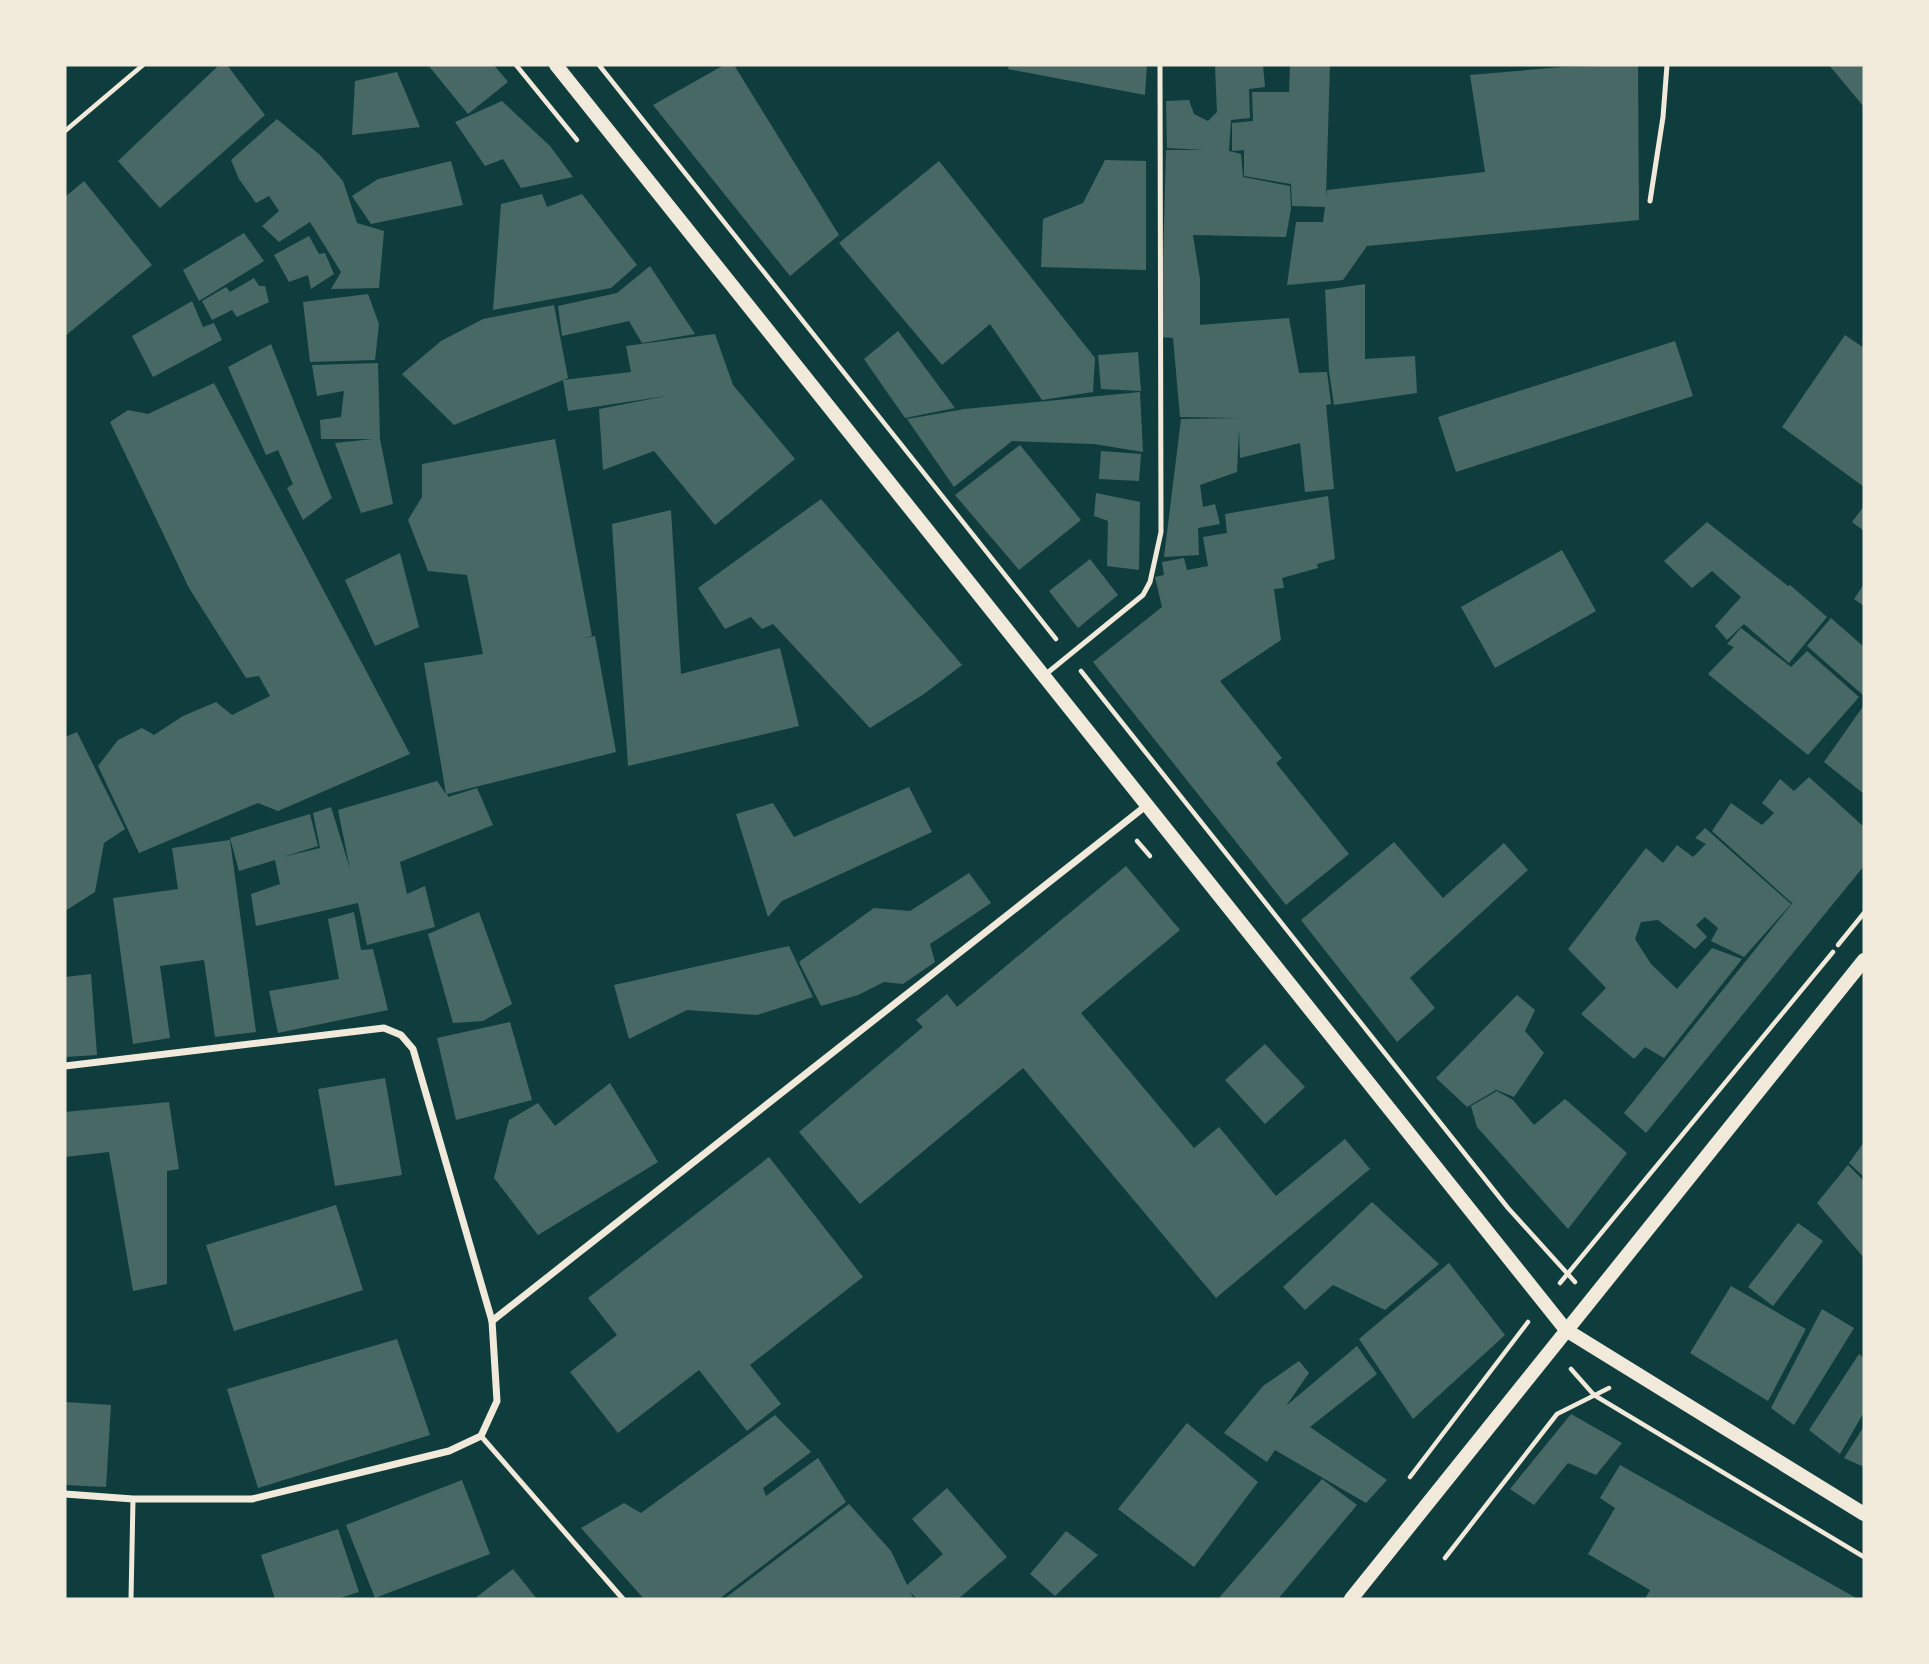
<svg xmlns="http://www.w3.org/2000/svg" width="1929" height="1664" viewBox="0 0 1929 1664" font-family="'Open Sans',sans-serif">
<style>
.building{fill:#486865}
.lines{fill:none;stroke-linecap:round;stroke-linejoin:round}
.path{stroke:#f1e9da;stroke-width:4.5}
.service{stroke:#f1e9da;stroke-width:5}
.minor{stroke:#f1e9da;stroke-width:7}
.secondary{stroke:#f1e9da;stroke-width:14}
</style>
<rect width="100%" height="100%" fill="#0f3d3e"/>
<g class="building">
<polygon points="219,65 227,65 265,115 160,208 118,161"/>
<polygon points="428,65 494,65 508,82 468,114"/>
<polygon points="724,65 734,65 839,235 790,276 653,105"/>
<polygon points="1009,65 1147,65 1145,95 1008,69"/>
<polygon points="1215,65 1263,65 1265,87 1249,89 1250,118 1231,120 1229,151 1241,154 1243,177 1290,186 1291,209 1286,237 1193,235 1200,279 1200,325 1289,318 1299,373 1327,372 1331,404 1326,405 1334,489 1305,492 1300,443 1240,458 1239,429 1237,472 1200,485 1203,507 1215,504 1220,524 1198,528 1199,555 1164,557 1181,419 1240,418 1180,417 1173,338 1161,337 1166,150 1204,150 1167,148 1166,101 1189,100 1194,114 1208,121 1217,112"/>
<polygon points="1290,65 1330,65 1326,197 1327,190 1485,172 1470,75 1562,67 1638,65 1639,220 1367,246 1343,280 1287,285 1296,222 1323,222 1325,207 1292,206 1291,184 1244,176 1244,150 1232,151 1232,123 1253,121 1252,92 1289,92"/>
<polygon points="1829,65 1864,65 1864,107"/>
<polygon points="397,72 420,127 352,135 355,81"/>
<polygon points="502,101 550,146 573,177 521,188 503,159 485,166 455,122"/>
<polygon points="277,119 320,155 343,181 357,223 384,231 379,288 331,289 341,272 310,222 279,242 262,226 279,211 269,196 256,203 239,179 231,160"/>
<polygon points="1105,160 1146,161 1146,270 1041,267 1043,219 1083,203"/>
<polygon points="451,161 463,205 371,224 352,196 378,179"/>
<polygon points="939,161 1095,358 1093,392 1042,400 990,324 942,365 839,243"/>
<polygon points="84,181 152,265 65,336 65,197"/>
<polygon points="542,194 547,207 582,194 637,265 611,288 493,310 501,204"/>
<polygon points="244,233 264,261 199,301 183,270"/>
<polygon points="309,236 319,254 325,253 334,274 311,289 308,275 289,282 274,255"/>
<polygon points="650,266 695,334 642,343 629,321 562,336 558,306 617,293"/>
<polygon points="254,278 259,286 265,286 269,302 237,317 232,310 212,320 202,301 226,287 230,292"/>
<polygon points="1365,284 1365,359 1415,356 1417,393 1334,405 1329,371 1325,290"/>
<polygon points="368,294 379,324 375,360 310,362 303,302"/>
<polygon points="192,301 203,327 214,323 222,340 153,377 132,336"/>
<polygon points="554,305 568,378 563,380 631,372 626,346 715,334 733,385 795,459 715,525 654,451 603,470 599,409 666,396 568,411 563,380 454,425 402,374 441,341 483,319"/>
<polygon points="898,331 955,408 905,418 864,359"/>
<polygon points="1845,335 1864,348 1864,487 1782,427"/>
<polygon points="1675,341 1693,396 1456,472 1438,417"/>
<polygon points="271,344 332,498 303,520 287,488 293,484 278,450 266,455 228,367"/>
<polygon points="1138,352 1141,391 1101,389 1098,355"/>
<polygon points="378,363 380,439 393,504 361,513 335,443 373,439 321,439 320,420 341,417 344,391 317,396 312,365"/>
<polygon points="214,383 410,754 278,811 258,803 139,853 98,766 118,740 142,728 154,735 183,716 216,702 232,715 270,696 259,676 246,678 189,588 110,422 128,410 148,414"/>
<polygon points="1140,392 1143,452 1094,444 1012,441 954,487 907,419 965,409"/>
<polygon points="555,439 592,636 581,639 595,636 616,752 447,794 448,797 477,788 493,825 400,862 407,894 425,886 435,927 367,945 358,903 256,926 251,894 280,884 275,860 239,871 230,838 310,814 318,846 283,857 320,848 313,813 331,807 350,869 338,810 437,781 446,794 424,663 483,654 467,575 428,571 408,520 422,497 422,464"/>
<polygon points="1020,445 1081,520 1019,570 955,495"/>
<polygon points="1101,451 1141,454 1139,481 1099,479"/>
<polygon points="1096,493 1140,502 1139,570 1107,566 1108,521 1094,516"/>
<polygon points="1328,496 1335,559 1317,564 1318,568 1282,578 1284,588 1274,589 1281,640 1220,681 1282,758 1276,763 1349,854 1286,905 1093,662 1162,607 1155,577 1164,575 1162,562 1184,558 1187,570 1208,566 1203,537 1227,533 1225,514"/>
<polygon points="821,499 962,665 924,694 870,728 773,624 762,629 751,617 725,629 698,588"/>
<polygon points="1864,506 1864,531 1852,522"/>
<polygon points="671,510 681,674 780,648 799,726 628,766 612,524"/>
<polygon points="1707,522 1788,586 1790,585 1827,617 1789,663 1744,624 1727,640 1715,626 1741,597 1712,571 1692,588 1664,561"/>
<polygon points="1562,550 1596,611 1495,668 1461,607"/>
<polygon points="400,553 419,627 375,646 345,580"/>
<polygon points="1090,559 1118,595 1078,628 1049,591"/>
<polygon points="1864,584 1864,606 1854,599"/>
<polygon points="1831,618 1864,647 1864,696 1807,646"/>
<polygon points="1741,628 1791,667 1807,651 1859,697 1808,755 1708,674 1734,647 1727,644"/>
<polygon points="1864,705 1864,794 1824,762"/>
<polygon points="77,732 125,829 104,843 95,892 65,911 65,737"/>
<polygon points="1809,777 1864,827 1864,866 1646,1133 1624,1113 1794,901 1792,903 1712,831 1731,803 1762,825 1774,813 1762,803 1780,779 1794,791"/>
<polygon points="909,787 932,832 782,901 768,917 736,814 773,803 794,837"/>
<polygon points="1705,828 1791,904 1744,957 1711,941 1718,928 1705,917 1696,925 1707,937 1695,949 1658,920 1641,922 1635,939 1651,964 1677,989 1712,948 1742,959 1664,1058 1645,1047 1634,1059 1581,1014 1606,988 1568,949 1646,848 1663,863 1677,845 1693,857 1706,844 1695,838"/>
<polygon points="230,840 256,1032 215,1037 204,960 160,966 170,1038 133,1044 113,898 178,889 172,848"/>
<polygon points="1394,842 1443,898 1504,843 1528,870 1410,978 1435,1008 1397,1042 1301,920"/>
<polygon points="1126,866 1180,930 1081,1013 1194,1148 1219,1127 1276,1196 1345,1139 1370,1169 1216,1298 1023,1068 860,1204 799,1132 923,1027 916,1020 947,994 957,1007"/>
<polygon points="969,873 991,903 930,944 935,962 903,984 884,982 858,995 821,1006 799,962 874,908 910,911"/>
<polygon points="354,912 361,950 373,949 388,1010 278,1033 269,991 339,979 328,919"/>
<polygon points="479,912 512,1004 483,1021 453,1023 428,934"/>
<polygon points="789,946 813,997 757,1015 687,1010 629,1039 614,985"/>
<polygon points="91,974 97,1055 65,1057 65,977"/>
<polygon points="1517,995 1535,1010 1525,1031 1544,1053 1514,1097 1492,1088 1496,1090 1467,1107 1436,1078"/>
<polygon points="510,1022 532,1100 456,1120 437,1038"/>
<polygon points="1265,1044 1305,1087 1265,1124 1225,1080"/>
<polygon points="385,1078 402,1175 335,1186 318,1089"/>
<polygon points="610,1083 658,1162 538,1235 494,1178 509,1120 538,1103 555,1126"/>
<polygon points="1497,1091 1513,1100 1534,1125 1565,1099 1627,1153 1568,1229 1477,1127 1471,1106"/>
<polygon points="169,1102 179,1169 167,1171 167,1284 133,1291 109,1152 65,1157 65,1112"/>
<polygon points="1864,1142 1864,1177 1849,1163"/>
<polygon points="769,1157 863,1277 750,1365 781,1404 747,1431 699,1370 618,1433 570,1372 617,1335 588,1298"/>
<polygon points="1848,1165 1864,1181 1864,1258 1817,1203"/>
<polygon points="1372,1202 1439,1264 1385,1310 1333,1285 1305,1310 1283,1287"/>
<polygon points="336,1205 363,1290 234,1331 206,1245"/>
<polygon points="1798,1223 1823,1241 1773,1306 1748,1287"/>
<polygon points="1449,1263 1505,1335 1413,1419 1359,1339"/>
<polygon points="1731,1286 1806,1329 1768,1401 1690,1353"/>
<polygon points="1822,1309 1854,1328 1794,1425 1771,1408"/>
<polygon points="397,1339 430,1435 258,1488 227,1389"/>
<polygon points="1357,1346 1377,1374 1310,1427 1387,1480 1366,1503 1275,1450 1267,1462 1224,1433 1263,1386 1299,1361 1309,1373 1286,1406"/>
<polygon points="1859,1354 1864,1358 1864,1412 1840,1454 1809,1430"/>
<polygon points="65,1402 111,1405 106,1487 65,1485"/>
<polygon points="1571,1414 1622,1443 1596,1475 1568,1463 1534,1505 1510,1489"/>
<polygon points="775,1415 811,1452 763,1488 766,1496 818,1458 846,1502 719,1599 644,1599 581,1528 624,1503 641,1513"/>
<polygon points="1187,1423 1258,1482 1194,1567 1118,1509"/>
<polygon points="1864,1426 1864,1467 1844,1458"/>
<polygon points="1620,1465 1858,1599 1645,1599 1650,1590 1588,1554 1615,1508 1600,1498"/>
<polygon points="1322,1479 1357,1505 1278,1599 1218,1599"/>
<polygon points="462,1480 490,1554 375,1598 346,1525"/>
<polygon points="947,1488 1007,1557 958,1599 917,1599 910,1592 914,1599 724,1599 849,1504 891,1551 907,1585 943,1554 912,1519"/>
<polygon points="338,1529 359,1592 337,1599 275,1599 261,1555"/>
<polygon points="1066,1531 1098,1555 1055,1596 1030,1574"/>
<polygon points="513,1569 537,1599 474,1599"/>
</g>
<g class="lines">
<g class="path">
<polyline points="516,65 577,140"/>
<polyline points="599,65 1056,639"/>
<polyline points="65,131 143,65"/>
<polyline points="1081,671 1508,1208 1575,1282"/>
<polyline points="1137,841 1150,856"/>
<polyline points="1838,945 1864,913"/>
<polyline points="1560,1283 1833,952"/>
<polyline points="1571,1369 1594,1395 1864,1557"/>
<polyline points="1410,1477 1528,1322"/>
<polyline points="1445,1558 1557,1414 1609,1388"/>
</g>
<g class="service">
<polyline points="1650,201 1663,117 1667,65"/>
<polyline points="1046,674 1143,595 1150,582 1161,532 1160,65"/>
<polyline points="481,1436 623,1599"/>
<polyline points="131,1599 133,1499"/>
</g>
<g class="minor">
<polyline points="65,1066 384,1028 401,1035 413,1049 492,1321 497,1401 481,1436 449,1451 252,1499 133,1499 65,1494"/>
<polyline points="492,1321 1147,805"/>
</g>
<g class="secondary">
<polyline points="556,65 1566,1330 1864,1514"/>
<polyline points="1351,1599 1864,960"/>
</g>
</g>
<rect width="1929" height="1664" fill="none" stroke="#f1e9da" stroke-width="133"/>
</svg>
